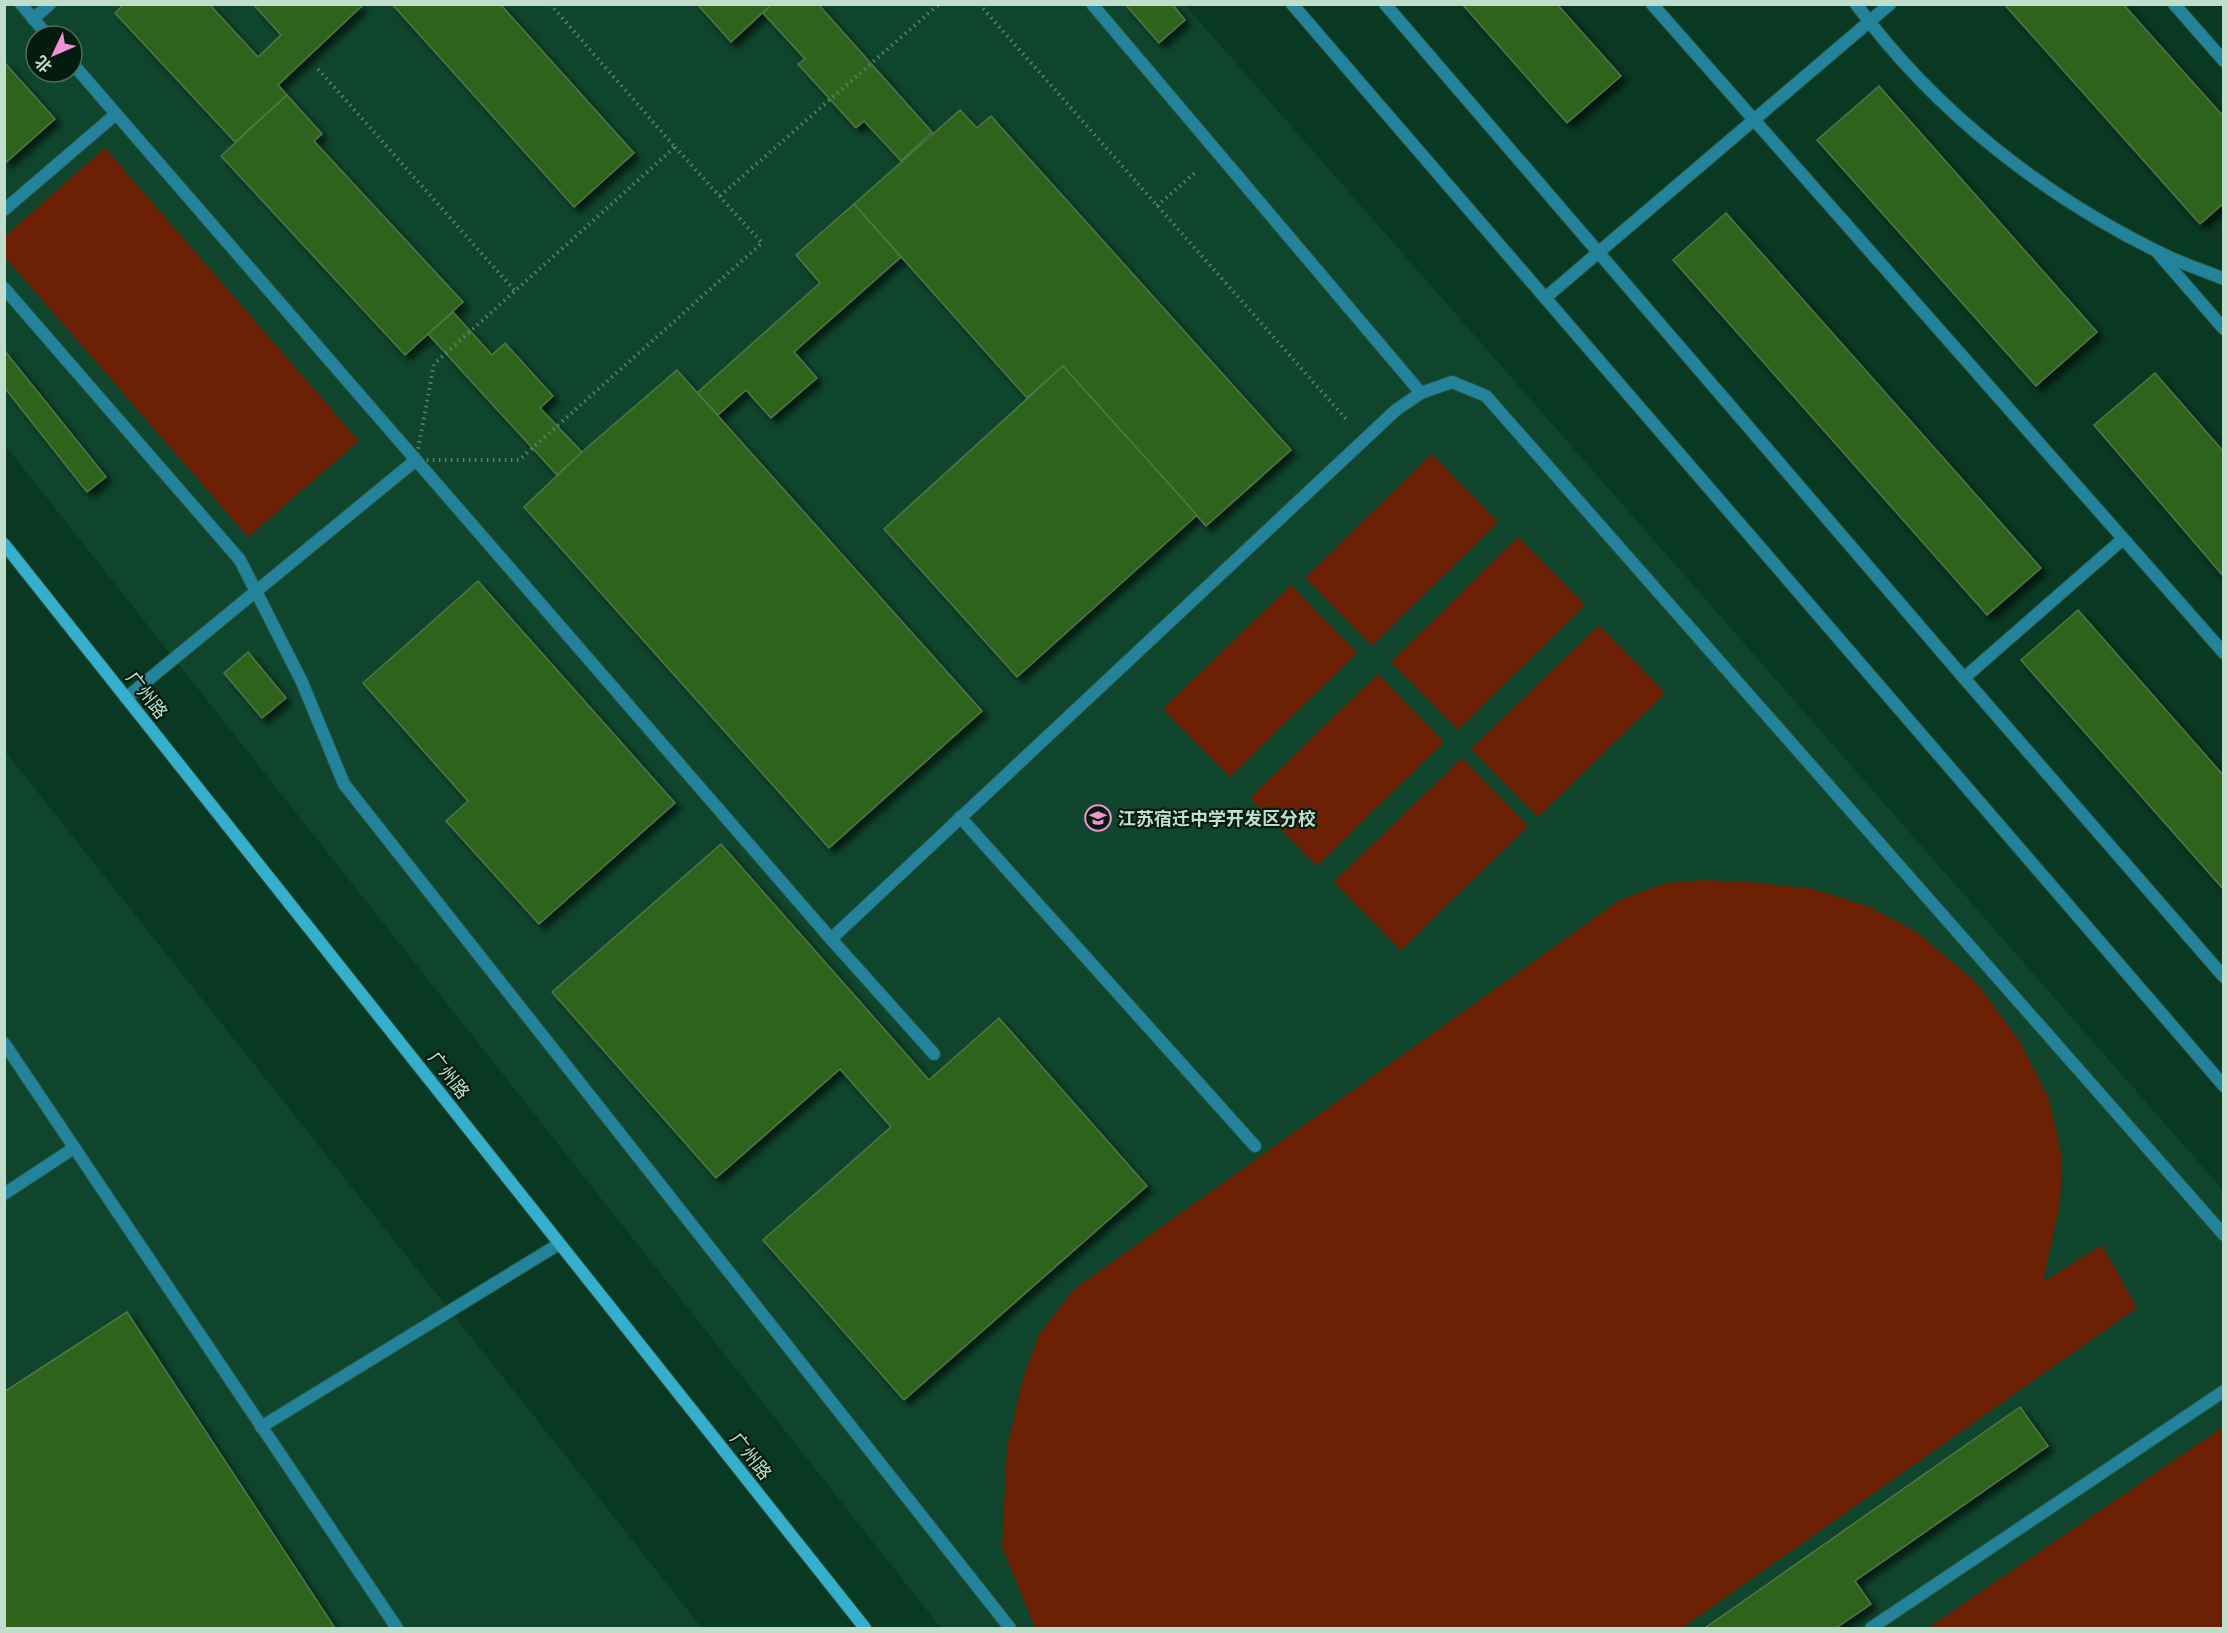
<svg xmlns="http://www.w3.org/2000/svg" width="2228" height="1633" viewBox="0 0 2228 1633" font-family="Quicksand,'Noto Sans SC',sans-serif">
<style>
.built{fill:#0f452d;fill-rule:evenodd}
.green{fill:#6c2104}
.building{fill:#2f641e;stroke:#527548;stroke-width:1.5;filter:url(#shadow)}
.lines{fill:none;stroke-linecap:round;stroke-linejoin:round}
.service-casing{stroke:#2a5642;stroke-width:14}
.minor-casing{stroke:#2a5642;stroke-width:14}
.secondary-casing{stroke:#2a5642;stroke-width:14}
.path{stroke:#5b826f;stroke-width:4;stroke-dasharray:1.5 4.5;stroke-linecap:butt}
.service{stroke:#22839b;stroke-width:12}
.minor{stroke:#22839b;stroke-width:12}
.secondary{stroke:#36afcd;stroke-width:12}
.labels{text-anchor:middle;dominant-baseline:central;stroke-width:4.5;stroke-linejoin:round;paint-order:stroke}
.street-label{font-size:18px;fill:#c1decd;stroke:#041c10}
.poi-label{font-size:18px;font-weight:bold;fill:#c1decd;stroke:#041c10;text-anchor:start}
</style>
<defs>
<filter id="shadow"><feDropShadow dx="5.5" dy="5.5" stdDeviation="3" flood-color="#0009"/></filter>
</defs>
<rect width="100%" height="100%" fill="#093823"/>
<g class="built">
<path d="M5,5H1185L2223,1190V1427L1928,1628H941L5,445ZM36,36H72V72H36Z"/>
<polygon points="4,750 537,1420 702,1628 5,1628"/>
</g>
<g class="green">
<polygon points="105,148 359,441 248,537 5,257 5,236"/>
<polygon points="1432,454 1498,522 1372,646 1305,578"/>
<polygon points="1518,537 1585,605 1458,730 1391,662"/>
<polygon points="1291,585 1357,653 1230,777 1163,709"/>
<polygon points="1599,625 1665,693 1538,817 1471,749"/>
<polygon points="1378,674 1444,742 1317,866 1250,798"/>
<polygon points="1462,758 1528,826 1401,950 1334,882"/>
<polygon points="1704,880 1749,882 1813,889 1870,907 1918,933 1977,983 2020,1042 2049,1099 2062,1157 2060,1202 2043,1282 2102,1245 2137,1308 1682,1628 1035,1628 1002,1546 1007,1448 1023,1379 1039,1335 1073,1290 1620,900 1666,883"/>
<polygon points="2223,1427 2223,1628 1928,1628"/>
</g>
<g class="building">
<polygon points="124,4 209,4 258,57 281,35 253,4 364,4 278,85 287,95 235,142 115,13"/>
<polygon points="392,4 500,4 634,153 574,207"/>
<polygon points="697,4 772,4 731,42"/>
<polygon points="772,4 818,4 932,132 901,161 864,121 856,128 798,64 805,59 763,13"/>
<polygon points="1125,4 1172,4 1185,20 1159,43"/>
<polygon points="1462,4 1557,4 1621,76 1567,123"/>
<polygon points="2004,4 2123,4 2224,117 2224,203 2200,224"/>
<polygon points="4,62 55,119 4,164"/>
<polygon points="1879,86 2097,332 2036,386 1817,140"/>
<polygon points="287,95 322,134 314,141 463,302 405,355 221,156"/>
<polygon points="960,110 977,128 991,116 1291,450 1206,526 1063,366 1027,398 854,204"/>
<polygon points="854,204 901,257 794,352 817,378 771,418 746,390 718,415 697,393 820,283 796,255"/>
<polygon points="1726,213 2041,568 1987,615 1673,260"/>
<polygon points="453,312 492,355 505,343 553,396 540,408 582,452 557,475 428,334"/>
<polygon points="4,350 106,477 87,492 4,387"/>
<polygon points="1063,366 1197,515 1017,677 884,529"/>
<polygon points="677,370 982,711 829,848 524,507 582,452"/>
<polygon points="2155,373 2224,452 2224,577 2094,425"/>
<polygon points="478,581 675,803 539,924 446,821 468,801 363,683"/>
<polygon points="2078,610 2224,776 2224,890 2021,660"/>
<polygon points="248,652 286,698 262,718 224,673"/>
<polygon points="721,844 929,1080 999,1018 1147,1186 904,1400 763,1240 891,1127 840,1069 716,1178 552,992"/>
<polygon points="127,1312 335,1628 4,1628 4,1392"/>
<polygon points="2020,1407 2048,1446 1855,1581 1871,1604 1836,1628 1705,1628"/>
</g>
<g class="lines">
<g class="service-casing">
<g id="service">
<polyline points="21,4 48,36"/>
<polyline points="1092,4 1421,393"/>
<polyline points="1385,4 1964,678 2224,977"/>
<polyline points="1652,4 2224,653"/>
<path d="M1856,4C1936,113 2047,199 2169,257C2186,265 2205,271 2224,279"/>
<polyline points="2174,4 2224,61"/>
<polyline points="33,19 50,4"/>
<polyline points="72,63 831,939 934,1054"/>
<polyline points="4,210 116,114"/>
<polyline points="2158,253 2224,329"/>
<polyline points="4,288 240,560 302,682 344,784 1010,1628"/>
<polyline points="1545,298 1890,4"/>
<polyline points="1964,678 2123,539"/>
<polyline points="126,698 416,460"/>
<polyline points="960,817 1255,1146"/>
<polyline points="831,939 1396,410 1421,393 1452,382 1486,396 2224,1235"/>
<polyline points="4,1043 397,1628"/>
<polyline points="4,1194 74,1148"/>
<polyline points="261,1427 559,1244"/>
<polyline points="1871,1628 2224,1391"/>
</g>
</g>
<g class="minor-casing">
<polyline id="minor" points="1292,4 2224,1086"/>
</g>
<g class="secondary-casing">
<polyline id="secondary" points="4,544 865,1628"/>
</g>
<g class="path">
<polyline points="550,4 675,147"/>
<polyline points="979,4 1346,419"/>
<polyline points="318,69 515,291"/>
<polygon points="675,147 762,243 519,460 416,460 434,364"/>
<polyline points="720,196 939,4"/>
<polyline points="1157,206 1197,171"/>
</g>
<use href="#service" class="service"/>
<use href="#minor" class="minor"/>
<use href="#secondary" class="secondary"/>
</g>
<defs>
<g id="school-ring" transform="scale(1.35)"><circle r="9.5" fill="#041c10" stroke="#f391d6" stroke-width="1.5"/><path d="M0-5L7-2L0 1L-7-2ZM-4 1L0 2.5L4 1V4Q0 6-4 4Z" fill="#f391d6"/></g>
</defs>
<g fill-rule="evenodd">
<use href="#school-ring" x="1098" y="818"/>
</g>
<g class="labels">
<g class="street-label">
<text transform="translate(147 695) rotate(52)">广州路</text>
<text transform="translate(449 1075) rotate(52)">广州路</text>
<text transform="translate(751 1456) rotate(52)">广州路</text>
</g>
<g class="poi-label">
<text x="1118" y="818">江苏宿迁中学开发区分校</text>
</g>
</g>
<rect width="2228" height="1633" fill="none" stroke="#c1decd" stroke-width="12"/>
<g transform="translate(54 54) rotate(226)"><circle r="28" fill="#041c10" stroke="#506a5c" stroke-width="1.5"/>
<path d="M0-4.5L10 22L0 15L-10 22Z" fill="#f391d6"/>
<text y="-9" font-size="16" font-weight="bold" text-anchor="middle" fill="#c1decd">北</text>
</g>
</svg>
